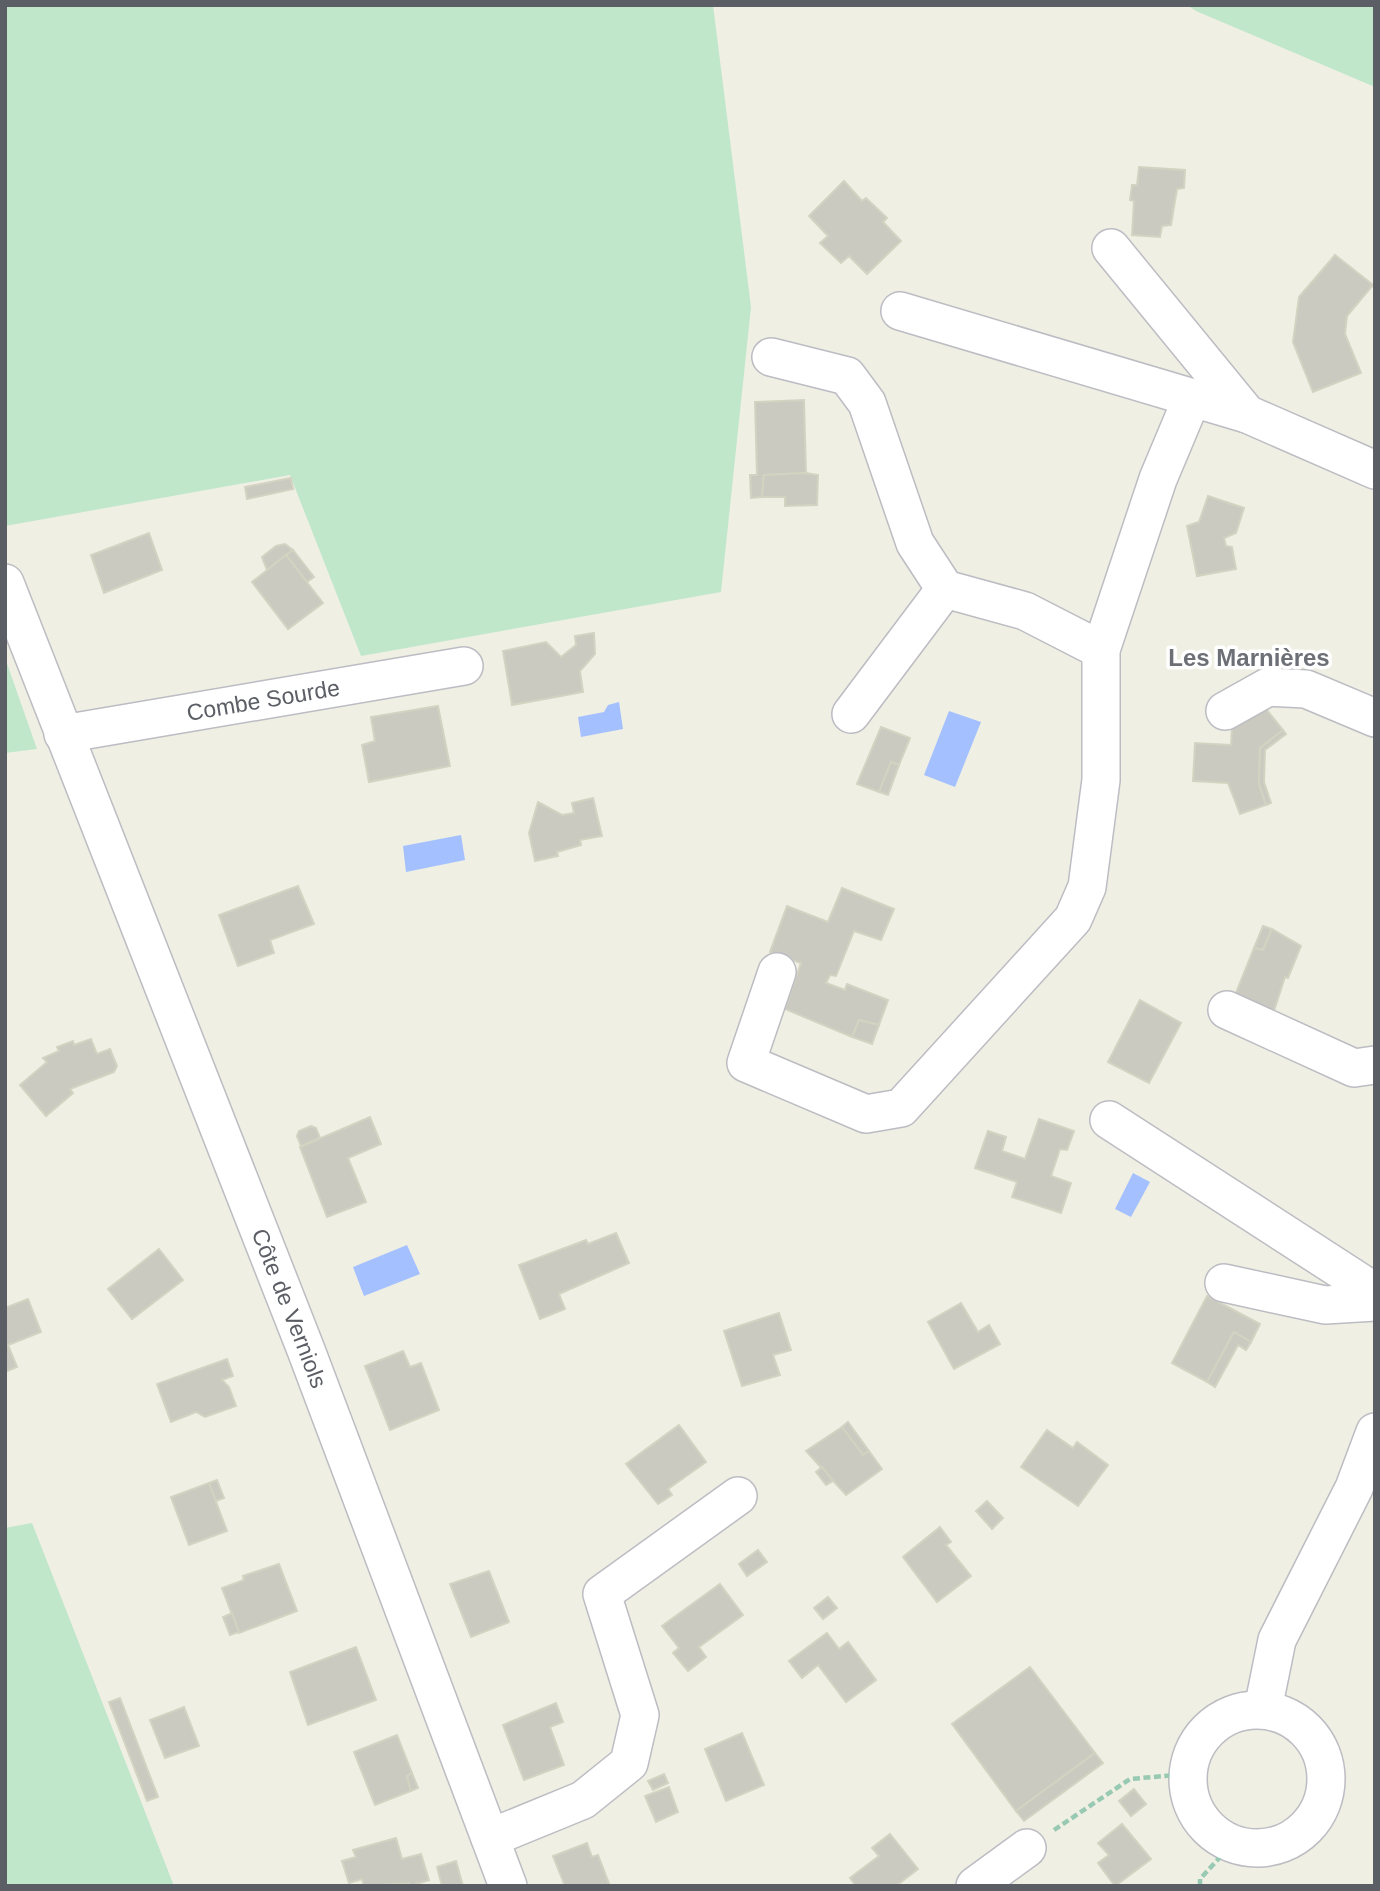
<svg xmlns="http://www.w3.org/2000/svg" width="1380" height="1891" viewBox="0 0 1380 1891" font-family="Arial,sans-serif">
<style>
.green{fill:#c0e7ca}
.water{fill:#a4c0ff}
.building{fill:#cacac0;stroke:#d4d3c2;stroke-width:2}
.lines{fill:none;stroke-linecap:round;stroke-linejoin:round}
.minor-casing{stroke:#bcbcc3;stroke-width:40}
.path{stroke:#98c9b2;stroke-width:4.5;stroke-dasharray:7 3.5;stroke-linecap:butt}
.minor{stroke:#fff;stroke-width:37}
.labels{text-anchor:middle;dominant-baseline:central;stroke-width:7;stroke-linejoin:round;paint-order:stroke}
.street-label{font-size:23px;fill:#5c5e65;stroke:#fff}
.neighbourhood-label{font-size:24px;font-weight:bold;fill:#6d6f77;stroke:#fff}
</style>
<rect width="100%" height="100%" fill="#efefe4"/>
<g class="green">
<polygon points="5,5 713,5 751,307 721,592 361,656 290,475 5,526"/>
<polygon points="1187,5 1375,5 1375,87 1196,11"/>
<polygon points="5,658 37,749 5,753"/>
<polygon points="32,1523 174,1886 5,1886 5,1528"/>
</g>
<g class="water">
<polygon points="619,702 623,729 581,737 578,717 604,712 608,705"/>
<polygon points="949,711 981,722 955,787 924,775"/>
<polygon points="461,835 465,860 406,872 403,846"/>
<polygon points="1133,1173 1150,1182 1131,1217 1115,1209"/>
<polygon points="407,1245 420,1274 364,1296 353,1267"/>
</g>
<g class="building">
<polygon points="1139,167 1185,170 1184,188 1177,189 1171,225 1162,226 1160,237 1132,235 1134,201 1130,200 1132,185 1137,185"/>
<polygon points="844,181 862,201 866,198 887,218 883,222 901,241 867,274 849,256 841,263 820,243 828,236 809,216"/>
<polygon points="1335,255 1373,285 1347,316 1345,334 1361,373 1313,392 1293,342 1299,297"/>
<polygon points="804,400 806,473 764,475 762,497 751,498 750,475 757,475 755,402"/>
<polygon points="806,473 818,475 817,505 785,506 785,497 762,497 764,475"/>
<polygon points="291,478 293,489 247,499 245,487"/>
<polygon points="1208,496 1244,508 1236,533 1224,538 1226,546 1232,547 1236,569 1197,576 1187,526 1199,522"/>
<polygon points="149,533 162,570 104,593 91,555"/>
<polygon points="285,544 293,550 267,570 262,557 276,546"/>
<polygon points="293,550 314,577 307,582 286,555"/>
<polygon points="286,555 323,603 288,629 252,582"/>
<polygon points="594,633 595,654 580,671 583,692 512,705 503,651 546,642 561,657 576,645 575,636"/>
<polygon points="1262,704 1283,730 1260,748 1259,784 1266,805 1240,814 1228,783 1193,781 1195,743 1231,745 1232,728"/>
<polygon points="438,706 450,766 369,782 362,745 375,741 371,717"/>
<polygon points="881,727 910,738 899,765 891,762 879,792 857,784"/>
<polygon points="1283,730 1286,734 1265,750 1264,782 1271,803 1266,805 1259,784 1260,748"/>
<polygon points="891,762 899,765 888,795 879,792"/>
<polygon points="593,798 602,836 580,840 581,845 557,852 558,856 535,861 529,833 538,802 562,815 574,813 572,803"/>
<polygon points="298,886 314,924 270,940 274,953 238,966 219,915"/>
<polygon points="842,888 894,909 881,940 854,931 836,976 830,975 826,983 845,990 847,984 888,1000 879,1025 859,1020 852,1037 785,1009 801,963 770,952 787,906 828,922"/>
<polygon points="1263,926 1272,929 1263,950 1254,948"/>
<polygon points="1272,929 1301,946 1288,978 1285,977 1271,1020 1232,1003 1254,948 1263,950"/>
<polygon points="1140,1000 1181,1023 1149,1083 1108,1062"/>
<polygon points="859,1020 879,1025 872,1044 852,1037"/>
<polygon points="91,1039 97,1054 110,1049 117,1066 114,1072 70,1089 73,1093 46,1116 20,1085 47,1062 43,1058 59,1051 57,1047 73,1041 74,1045"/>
<polygon points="370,1117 381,1144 348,1158 366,1202 327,1217 300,1147"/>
<polygon points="1039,1119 1074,1131 1067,1150 1060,1149 1051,1176 1071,1183 1061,1213 1012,1197 1017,1182 975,1168 988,1131 1006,1137 1002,1151 1025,1159"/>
<polygon points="311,1126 316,1128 320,1138 301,1146 297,1136 299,1131"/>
<polygon points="616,1233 629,1263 559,1294 565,1309 540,1319 519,1265 586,1240 588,1244"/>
<polygon points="159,1249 183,1280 132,1319 108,1289"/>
<polygon points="1207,1296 1260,1324 1251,1342 1234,1332 1207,1382 1172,1363"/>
<polygon points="28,1299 41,1332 8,1345 17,1367 5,1372 5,1308"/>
<polygon points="961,1303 978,1332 989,1325 1000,1344 954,1369 928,1322"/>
<polygon points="779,1313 791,1350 773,1355 780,1375 742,1386 724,1331"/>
<polygon points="1234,1332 1251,1342 1246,1350 1238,1345 1215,1387 1207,1382"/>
<polygon points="403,1351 410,1367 421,1363 439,1410 390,1430 365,1366"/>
<polygon points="227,1359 233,1376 222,1380 229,1387 236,1406 205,1417 196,1412 171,1422 157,1384"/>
<polygon points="848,1422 869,1451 863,1455 842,1427"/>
<polygon points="679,1425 706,1462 668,1489 672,1495 658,1504 626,1464"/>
<polygon points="842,1427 863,1455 869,1451 882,1469 846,1495 806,1451"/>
<polygon points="1047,1430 1073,1448 1077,1442 1108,1465 1078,1506 1021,1467"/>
<polygon points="822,1467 833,1481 826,1485 816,1472"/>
<polygon points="217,1480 224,1498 216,1501 209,1483"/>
<polygon points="209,1483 227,1531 189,1545 171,1497"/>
<polygon points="987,1501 1003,1518 992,1529 976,1511"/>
<polygon points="940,1527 951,1542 946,1545 971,1576 937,1602 903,1557"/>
<polygon points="758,1550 767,1562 747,1576 739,1564"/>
<polygon points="279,1564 297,1611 239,1633 222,1588 244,1580 243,1576"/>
<polygon points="489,1571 509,1622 471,1637 450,1584"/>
<polygon points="720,1584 743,1615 699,1647 706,1657 688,1671 673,1653 679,1648 662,1626"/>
<polygon points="828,1597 837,1608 823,1619 814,1608"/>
<polygon points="232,1613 239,1632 230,1635 223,1617"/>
<polygon points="827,1633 839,1649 848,1642 876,1680 846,1702 818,1665 802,1678 789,1661"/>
<polygon points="356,1647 376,1700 308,1725 290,1672"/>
<polygon points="1030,1667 1095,1753 1016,1811 952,1724"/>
<polygon points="120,1698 158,1797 147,1801 109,1702"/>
<polygon points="556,1703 563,1722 550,1727 564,1765 524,1780 503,1725"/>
<polygon points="184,1707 199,1746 165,1758 150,1720"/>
<polygon points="742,1733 764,1785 726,1801 705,1749"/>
<polygon points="397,1735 412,1773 407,1776 411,1791 375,1805 354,1752"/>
<polygon points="1095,1753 1103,1763 1024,1821 1016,1811"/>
<polygon points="412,1773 418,1788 411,1791 407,1776"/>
<polygon points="664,1774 668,1783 653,1790 648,1781"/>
<polygon points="669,1787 678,1812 656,1822 645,1796"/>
<polygon points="1134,1789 1146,1804 1131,1816 1119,1801"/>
<polygon points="1122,1824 1151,1859 1115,1886 1098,1863 1109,1855 1098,1843"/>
<polygon points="890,1834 918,1869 896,1886 856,1886 850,1878 879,1856 872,1848"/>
<polygon points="396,1838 402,1859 421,1854 429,1880 410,1886 409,1883 364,1886 362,1879 349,1883 342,1861 356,1857 353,1850"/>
<polygon points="587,1843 592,1857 598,1855 610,1886 565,1886 553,1856"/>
<polygon points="456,1861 463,1886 442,1886 437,1867"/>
</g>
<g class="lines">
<g class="minor-casing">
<g id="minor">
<polyline points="1111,248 1247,414 1375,470"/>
<polyline points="900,311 1247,414"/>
<polyline points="771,357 847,376 867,403 915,543 945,589 1025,611 1101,650"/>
<path id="s1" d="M5,583L306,1350L508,1886"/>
<polyline points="1225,711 1268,687 1306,689 1375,718"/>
<polyline points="851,714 945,589"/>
<path id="s2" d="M63,734L464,666"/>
<polyline points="777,972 746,1063 866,1114 901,1108 1073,919 1087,887 1101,780 1101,650 1158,479 1192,398"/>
<polyline points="1227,1010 1354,1068 1375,1065"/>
<polyline points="1109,1120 1375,1292"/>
<polyline points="1224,1283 1325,1305 1375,1302"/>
<polyline points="1263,1709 1277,1640 1354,1488 1375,1432"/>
<circle cx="1257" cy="1779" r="69"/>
<polyline points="490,1838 583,1800 629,1763 640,1715 602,1594 738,1496"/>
<polyline points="975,1886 1027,1848"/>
</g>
</g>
<g class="path">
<polyline points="1054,1830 1130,1779 1188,1774"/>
<polyline points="1200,1886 1200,1879 1232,1844"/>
</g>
<use href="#minor" class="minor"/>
</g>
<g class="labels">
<g class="street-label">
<text stroke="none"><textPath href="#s2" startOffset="203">Combe Sourde</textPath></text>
<text stroke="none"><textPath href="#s1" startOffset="779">Côte de Verniols</textPath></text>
</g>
<g class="neighbourhood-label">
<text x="1249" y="657">Les Marnières</text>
</g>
</g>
<rect width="1380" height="1891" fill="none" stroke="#5c5e65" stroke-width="14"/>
</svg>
